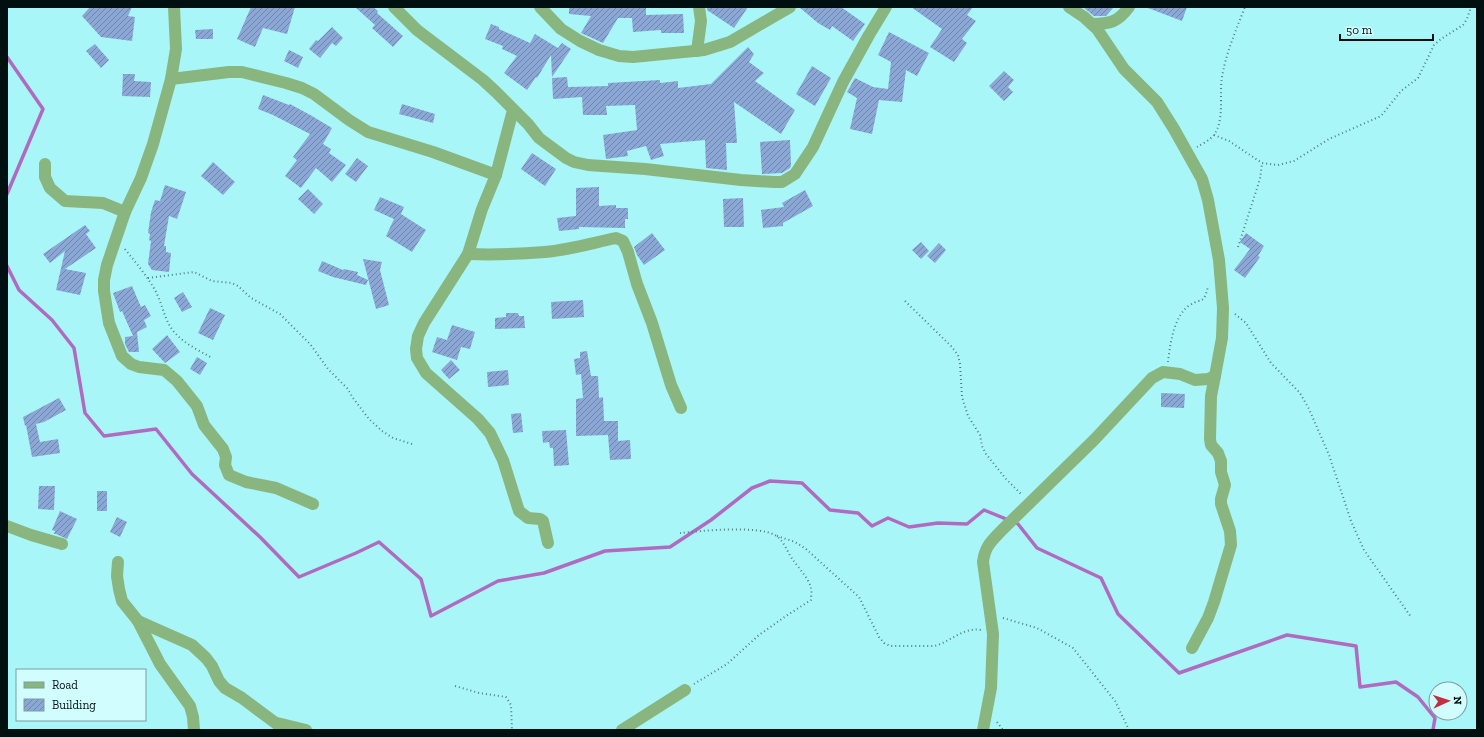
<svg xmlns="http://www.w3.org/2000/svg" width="1484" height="737" viewBox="0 0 1484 737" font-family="'Zilla Slab',serif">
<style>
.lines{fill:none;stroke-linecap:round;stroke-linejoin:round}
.stream{stroke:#b06bc0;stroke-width:3.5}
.building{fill:url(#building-hatch)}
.path{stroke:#527f81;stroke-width:2;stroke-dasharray:1 3;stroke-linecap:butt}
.minor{stroke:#89b67f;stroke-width:12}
</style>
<defs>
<pattern id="building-hatch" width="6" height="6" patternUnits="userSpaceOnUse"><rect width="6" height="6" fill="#8ba7d5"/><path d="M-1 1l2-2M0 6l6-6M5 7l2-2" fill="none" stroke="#6f86ab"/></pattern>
</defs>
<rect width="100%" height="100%" fill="#a9f6f9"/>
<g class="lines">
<g class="stream">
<polyline points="7,57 43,109 7,194"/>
<polyline points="7,266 19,290 52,320 74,348 85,413 104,436 156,429 192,474 260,537 299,577 356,553 379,542 421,579 431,616 498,581 544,573 605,551 670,547 711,520 752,488 770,481 802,483 830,510 858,513 872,526 888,518 909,527 938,523 967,524 984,510 1018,524 1037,548 1101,578 1118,614 1179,673 1287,635 1356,646 1360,687 1396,682 1418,697 1435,718 1433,730"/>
</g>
</g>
<g class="building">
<polygon points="90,7 132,7 128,16 135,17 132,41 101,37 82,16"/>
<polygon points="251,7 295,7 287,34 263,28 255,47 237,39"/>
<polygon points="355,7 373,7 378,11 377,13 403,36 393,47 372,28 375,25"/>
<polygon points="569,7 646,7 646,15 683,14 684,33 661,33 661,30 633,32 632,18 618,18 603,43 581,33 591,16 569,14"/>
<polygon points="707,7 748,7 734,28 707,10"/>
<polygon points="799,7 841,7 865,24 853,41 832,26 830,30 818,23"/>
<polygon points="911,7 973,7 967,15 976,21 962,39 967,43 954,62 930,47 942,29"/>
<polygon points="1083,7 1114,7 1106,16 1094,16"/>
<polygon points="1148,7 1187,7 1182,21 1148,8"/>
<polygon points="491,24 499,27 499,29 530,43 535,34 558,48 562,43 571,49 552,77 551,55 537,78 536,77 527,90 504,73 517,56 502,49 503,46 485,39"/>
<polygon points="332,27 343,38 336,46 332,43 320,58 309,49 316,40 318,41"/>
<polygon points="213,29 213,39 196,39 195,30"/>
<polygon points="889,32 929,53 917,76 906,70 902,102 879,100 872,134 850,129 857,98 847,92 855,78 873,87 888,89 891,62 878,55"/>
<polygon points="95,44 109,60 101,68 86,51"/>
<polygon points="748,47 754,54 749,62 764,73 755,81 795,110 781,134 734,102 737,143 726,143 727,170 706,168 705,140 660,144 664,156 651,160 646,146 627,151 628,156 606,159 603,135 637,130 635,105 606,106 607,115 583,115 582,97 553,99 552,78 567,77 568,87 608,86 608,83 660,80 660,83 678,81 678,88 711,84"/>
<polygon points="289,50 303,57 298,68 284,61"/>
<polygon points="812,66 831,78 815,106 796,94"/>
<polygon points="1004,71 1014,80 1008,87 1013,92 1004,101 989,86"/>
<polygon points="123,74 135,74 134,81 151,82 150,97 122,96"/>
<polygon points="263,95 289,105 290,104 312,116 332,128 323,144 331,149 329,153 346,165 332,182 316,168 301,188 285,176 297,160 293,157 310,134 273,115 258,109"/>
<polygon points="402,104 435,114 433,123 399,114"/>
<polygon points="790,140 791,166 790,168 782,173 762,174 760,142"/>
<polygon points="532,153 556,169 545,186 521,169"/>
<polygon points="357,158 368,166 356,182 345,174"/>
<polygon points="213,162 235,182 223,195 201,176"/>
<polygon points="165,185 186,192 177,219 169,216 164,246 166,246 166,252 171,253 169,272 152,270 148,264 151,241 149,240 150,234 148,233 151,212 155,200 160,201"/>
<polygon points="599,187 599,206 616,205 616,208 628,208 628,219 625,219 625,228 579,227 579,229 559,231 557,218 576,216 576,188"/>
<polygon points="308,189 323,204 314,214 298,199"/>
<polygon points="805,190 813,206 783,223 783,226 763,228 761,210 784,207 782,203"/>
<polygon points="380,197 404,207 401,214 426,230 412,252 386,236 394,219 374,210"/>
<polygon points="743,198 744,227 724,227 723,199"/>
<polygon points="85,225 90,231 86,234 96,248 65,269 86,273 80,295 56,290 65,251 50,263 43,254"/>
<polygon points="652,233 665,250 644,265 637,255 634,247"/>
<polygon points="1246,233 1264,246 1258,256 1260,257 1245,278 1234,270 1250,249 1240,242"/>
<polygon points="921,242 929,251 921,259 912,250"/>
<polygon points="939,243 946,250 935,263 927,256"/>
<polygon points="363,259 382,262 380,270 389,305 376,309"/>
<polygon points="322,261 343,270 344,269 358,272 357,275 368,280 366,285 333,277 318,271"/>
<polygon points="132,286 141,307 145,305 151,316 144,320 147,327 137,332 139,352 129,352 125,344 125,337 133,336 122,311 120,312 113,293"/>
<polygon points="183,292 192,307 182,312 174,298"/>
<polygon points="583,300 584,317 552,319 551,302"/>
<polygon points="210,308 225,315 213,340 198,333"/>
<polygon points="506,313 518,313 519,316 524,316 525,328 495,329 495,318 506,317"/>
<polygon points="452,325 475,332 470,349 461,347 457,360 432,352 437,337 447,340"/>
<polygon points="167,335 180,352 165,363 152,349"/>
<polygon points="587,351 591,376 598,376 599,398 603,397 604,421 618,421 618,441 630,440 631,459 610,460 608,435 576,436 576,399 583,398 581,374 576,375 574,359 580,358 580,352"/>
<polygon points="197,357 207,363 200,375 190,369"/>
<polygon points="451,360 460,370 449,379 441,370"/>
<polygon points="508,370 509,385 488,387 487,372"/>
<polygon points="1161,393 1185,394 1184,408 1161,407"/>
<polygon points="59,398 66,410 44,422 36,424 40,442 58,439 60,453 32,457 26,425 25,426 23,417"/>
<polygon points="521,413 523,432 513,433 511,414"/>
<polygon points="566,430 569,465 554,466 553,448 550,448 549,442 543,443 542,431"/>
<polygon points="39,486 55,486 54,510 38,509"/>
<rect x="97" y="491" width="10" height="20"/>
<polygon points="60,511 77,519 67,539 56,534 54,534 55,531 52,530"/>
<polygon points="117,517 127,522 120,537 110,532"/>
</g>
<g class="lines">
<g class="path">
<polyline points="1214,135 1229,141 1262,163 1278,165 1294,161 1329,139 1381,116 1401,91 1418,78 1434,45 1441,39 1463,25 1467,19 1471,7"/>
<path d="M1197,147C1202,144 1210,140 1214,135C1225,119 1219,95 1222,77C1226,53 1236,30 1245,7"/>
<polyline points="1238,247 1260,179 1262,163"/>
<path d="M125,249C136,263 148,277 156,292C163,306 165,323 176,334C185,344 200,351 212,358"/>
<polyline points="148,278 194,272 212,281 232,283 238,286 251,298 280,314 310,344 328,369 347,388 353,398 369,419 382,431 393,438 412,444"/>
<polyline points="905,301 951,346 958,355 960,364 962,397 968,416 980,435 982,446 986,454 1006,479 1022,495"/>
<polyline points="1235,314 1246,323 1271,363 1300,393 1309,409 1329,455 1351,521 1364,550 1411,617"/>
<path d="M1168,362C1170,344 1174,315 1190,305C1203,297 1203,305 1208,287"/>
<path d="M680,533C702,531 756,525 775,535C784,540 787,552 793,560C798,567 809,579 811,588C812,592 811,597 811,600L786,616L759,635L727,664L694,684"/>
<path d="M777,536L795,542L806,549L859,597L879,637L884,643L890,646H934C951,642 962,627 981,630"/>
<polyline points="1003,618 1037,628 1073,648 1115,701 1129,730"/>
<polyline points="455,686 479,693 506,697 511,705 512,730"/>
<polyline points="997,722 1003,730"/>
</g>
<g class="minor">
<polyline points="174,7 176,49 171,79 153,144 141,178 125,212 107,265 104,280 104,291 109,323 122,356 131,364 139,367 164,370 170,375 177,381 197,406 204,425 223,449 226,457 225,465 229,475 246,482 276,488 313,504"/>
<polyline points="394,7 417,30 483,80 496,92 528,124 539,138 566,158 574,162 588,165 645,169 741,180 774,182 782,182 795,174 813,147 843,82 869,35 886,7"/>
<polyline points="540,7 561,29 580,41 599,50 619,56 633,57 704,50 730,42 790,7"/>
<path d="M1092,24C1110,24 1118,22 1129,7"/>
<polyline points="697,51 701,21 699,7"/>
<polyline points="171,79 229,72 242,72 286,83 302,88 314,94 349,120 368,132 433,152 496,175"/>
<polyline points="513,110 496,175 482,209 468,254 424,323 418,336 416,349 417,358 426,373 478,419 490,433 503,460 519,511 528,518 540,519 543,521 548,543"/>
<polyline points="45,164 45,177 50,188 65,201 103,203 125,212"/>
<path d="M468,254C493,255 520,254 545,252C569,250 592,243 616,238L623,241L628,252L637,284L652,323L671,385L681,408"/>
<polyline points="7,526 31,535 62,544"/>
<polyline points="118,562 117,576 119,589 122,601 138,621 160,664 190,706 193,717 194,730"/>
<polyline points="138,621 192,645 206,658 212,666 219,681 225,688 242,698 285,730"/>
<polyline points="1192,648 1208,618 1214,602 1231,545 1230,531 1221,504 1221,499 1225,485 1221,472 1221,461 1218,453 1211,445 1210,439 1211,396 1215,376"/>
<polyline points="277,723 306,730"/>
<polyline points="622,730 685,690"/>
<path d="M983,730L991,688L993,634L983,562C985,546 991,542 1002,530L1094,440L1152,378L1163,372L1180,374L1195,380L1208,379L1215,376L1222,338L1223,308L1219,260L1208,200L1202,179L1174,129L1157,102L1124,69L1097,29L1084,17L1069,7"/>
</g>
</g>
<rect width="1484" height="737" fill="none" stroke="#000f10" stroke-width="16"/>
<rect x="16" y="669" width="130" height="52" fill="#d1fdff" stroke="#7d9e9f"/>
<rect x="24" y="682" width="20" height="6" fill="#89b67f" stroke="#7d9e9f"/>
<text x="52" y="689" font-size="12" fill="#000f10">Road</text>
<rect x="24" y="699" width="20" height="12" fill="url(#building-hatch)" stroke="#7d9e9f"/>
<text x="52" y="709" font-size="12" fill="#000f10">Building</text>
<g transform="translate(1448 701) rotate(87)"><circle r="19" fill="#d1fdff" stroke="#7d9e9f"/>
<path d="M0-3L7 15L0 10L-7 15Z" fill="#c03040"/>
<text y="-6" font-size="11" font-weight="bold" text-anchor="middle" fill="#000f10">N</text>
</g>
<path d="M1340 34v6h93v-6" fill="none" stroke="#000f10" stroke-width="2"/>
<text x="1346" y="34" font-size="12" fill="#000f10" stroke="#d1fdff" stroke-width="3" paint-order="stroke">50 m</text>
</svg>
